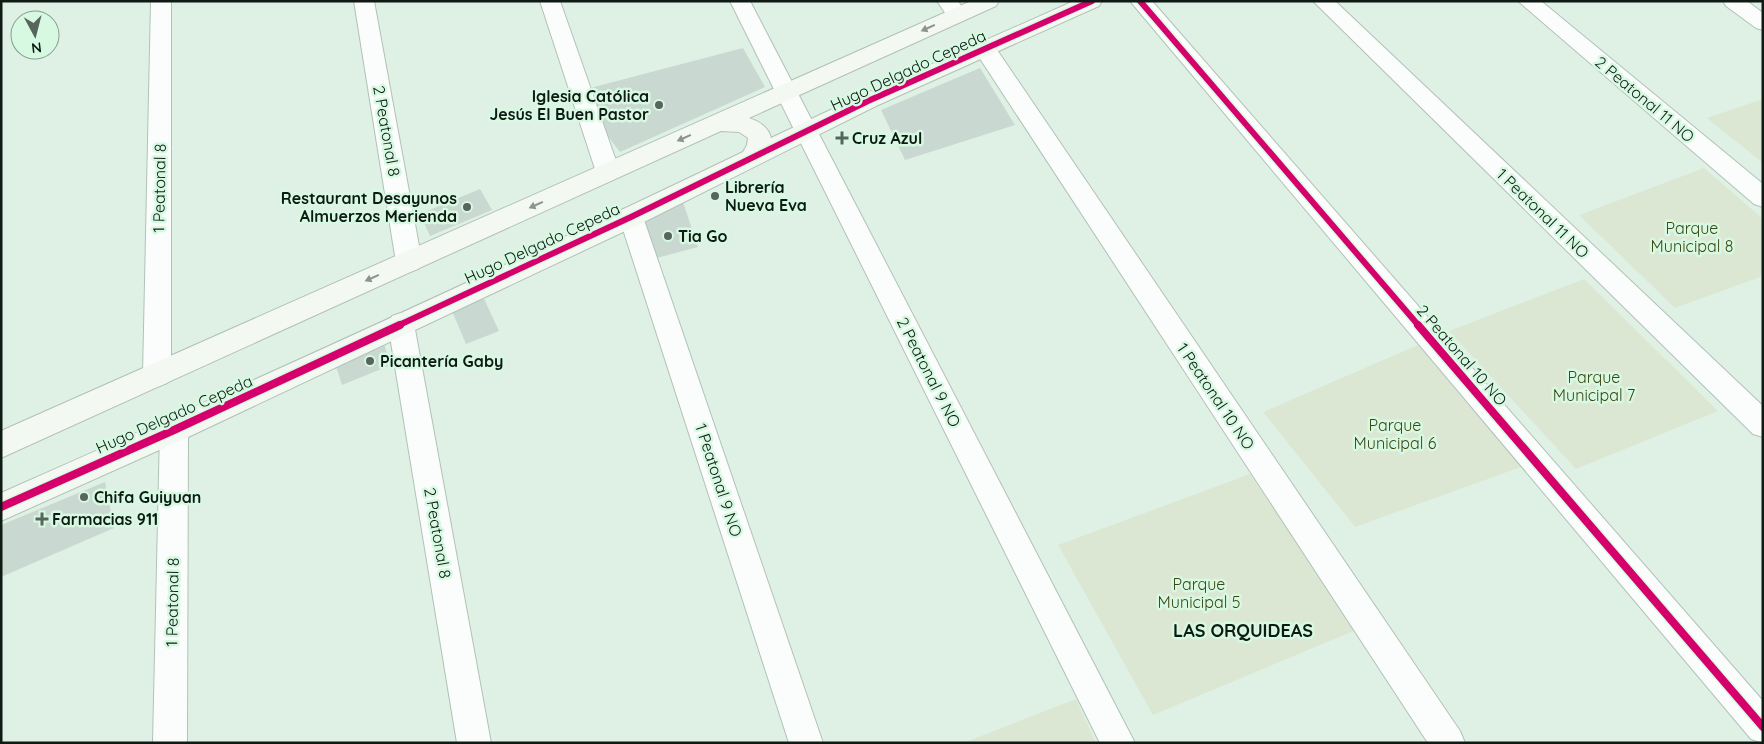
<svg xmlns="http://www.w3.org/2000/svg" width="1764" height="744" viewBox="0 0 1764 744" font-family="Quicksand,sans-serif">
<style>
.green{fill:#dce7d3}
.building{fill:#c9d8d1}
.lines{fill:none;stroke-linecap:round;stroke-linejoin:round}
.street-casing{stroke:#b2c1b7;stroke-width:2}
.secondary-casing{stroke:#b2c1b7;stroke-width:2}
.street{fill:#fafdfb;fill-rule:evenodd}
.secondary{fill:#f3f8f2;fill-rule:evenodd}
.cycleway-far1-casing{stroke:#d7f9e2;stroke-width:9}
.cycleway-casing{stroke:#d7f9e2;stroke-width:11}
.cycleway-far1{stroke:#d6006c;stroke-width:6}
.cycleway{stroke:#d6006c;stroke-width:8}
.oneway{fill:#8c948e}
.poi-dot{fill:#57655c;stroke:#d7f9e2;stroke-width:2}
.labels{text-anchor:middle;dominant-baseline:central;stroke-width:5;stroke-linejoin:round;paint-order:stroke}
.street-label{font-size:16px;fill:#0e1a13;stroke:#d7f9e2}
.poi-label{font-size:16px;font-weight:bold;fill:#0e1a13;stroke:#d7f9e2;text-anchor:start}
.park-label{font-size:16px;fill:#3e4512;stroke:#d7f9e2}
.neighbourhood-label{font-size:18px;font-weight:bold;fill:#0e1a13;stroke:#d7f9e2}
</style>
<rect width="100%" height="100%" fill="#dff1e5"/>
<g class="green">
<polygon points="1763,99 1763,163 1707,118"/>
<polygon points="1704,168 1763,219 1763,276 1675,308 1579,215"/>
<polygon points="1584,279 1718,411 1576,469 1449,331"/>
<polygon points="1418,345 1521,467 1355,527 1263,412"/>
<polygon points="1250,474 1356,630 1153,715 1058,545"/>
<polygon points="1076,699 1096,743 963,743"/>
</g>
<g class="building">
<polygon points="743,48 765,87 620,152 597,122 590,88"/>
<polygon points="980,68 1015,125 905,160 881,110"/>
<polygon points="480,189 492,210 430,236 420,214"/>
<polygon points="683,202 698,247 649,260 638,225"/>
<polygon points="484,299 499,331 466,344 452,311"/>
<polygon points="384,344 391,365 342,385 335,363"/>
<polygon points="105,482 114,528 1,577 1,525"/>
</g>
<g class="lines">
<g class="street-casing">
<g id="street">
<polygon points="151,1 171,1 171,375 167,383 157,387 147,383 143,375"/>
<polygon points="354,1 374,1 422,262 418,269 409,272 400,269 396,262"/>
<polygon points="540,1 560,1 620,172 616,178 608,181 600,178 596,172"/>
<polygon points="730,1 750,1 1135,743 1100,743"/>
<polygon points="937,1 958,1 967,15 964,20 957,22 950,20"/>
<polygon points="1130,1 1152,1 1763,701 1763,743 1751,739"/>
<polygon points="1313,1 1335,1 1763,406 1763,437 1753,434"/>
<polygon points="1518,1 1541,1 1763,184 1763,207 1754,204"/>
<polygon points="1723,1 1747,1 1763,13 1763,30 1756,28 1726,6"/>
<polygon points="985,42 993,44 1460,731 1465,743 1428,743 977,54 974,49 977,44"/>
<polygon points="631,208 640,210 643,217 823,743 789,743 619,217 622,210"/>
<polygon points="401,313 410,316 414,324 491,743 457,743 388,324 392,316"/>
<polygon points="174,418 184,421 188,430 187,743 153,743 160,430 164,421"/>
</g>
</g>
<g class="secondary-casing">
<path id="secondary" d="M971,1H999L996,6L749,118C759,121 769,128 771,138L860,96L1074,1H1102L1099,6L876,106L640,224L184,439L1,521V493C250,383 498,270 743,152L747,145L748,138L739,132L721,131L1,458V431Z"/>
</g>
<use href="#street" class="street"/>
<use href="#secondary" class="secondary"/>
<g class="cycleway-far1-casing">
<g id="cycleway-far1">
<polyline points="1140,1 1419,326"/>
<polyline points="397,326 631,217 868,101 1092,1"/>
</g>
</g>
<g class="cycleway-casing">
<g id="cycleway">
<polyline points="1418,325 1763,727"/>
<polyline points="1,507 174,430 400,325"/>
</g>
</g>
<use href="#cycleway-far1" class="cycleway-far1"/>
<use href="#cycleway" class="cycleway"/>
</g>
<defs><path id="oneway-solid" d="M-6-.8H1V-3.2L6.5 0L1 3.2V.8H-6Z" transform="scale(1.25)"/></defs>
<g class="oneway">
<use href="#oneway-solid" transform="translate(928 28) rotate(156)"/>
<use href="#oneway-solid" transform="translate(684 138) rotate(156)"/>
<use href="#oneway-solid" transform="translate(536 205) rotate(156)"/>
<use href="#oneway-solid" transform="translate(372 278) rotate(156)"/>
</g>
<g class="poi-dot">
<circle cx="659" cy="105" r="5"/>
<path d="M839.5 130.5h5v5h5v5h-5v5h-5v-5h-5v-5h5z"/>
<circle cx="715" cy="196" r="5"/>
<circle cx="467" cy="207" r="5"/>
<circle cx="668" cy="236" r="5"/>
<circle cx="370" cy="361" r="5"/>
<circle cx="84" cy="497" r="5"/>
<path d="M39.5 511.5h5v5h5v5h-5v5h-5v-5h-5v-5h5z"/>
</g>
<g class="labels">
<g class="street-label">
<text transform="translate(908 70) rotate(-25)">Hugo Delgado Cepeda</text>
<text transform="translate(1645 99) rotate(40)">2 Peatonal 11 NO</text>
<text transform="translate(387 131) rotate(80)">2 Peatonal 8</text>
<text transform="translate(159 188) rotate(-89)">1 Peatonal 8</text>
<text transform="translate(1543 213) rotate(44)">1 Peatonal 11 NO</text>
<text transform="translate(542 243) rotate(-25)">Hugo Delgado Cepeda</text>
<text transform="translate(1462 355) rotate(49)">2 Peatonal 10 NO</text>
<text transform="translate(929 372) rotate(63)">2 Peatonal 9 NO</text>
<text transform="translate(1216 396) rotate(56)">1 Peatonal 10 NO</text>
<text transform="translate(174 414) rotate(-24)">Hugo Delgado Cepeda</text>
<text transform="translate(719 480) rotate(72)">1 Peatonal 9 NO</text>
<text transform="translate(438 533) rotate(80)">2 Peatonal 8</text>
<text transform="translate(172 602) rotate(-89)">1 Peatonal 8</text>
</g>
<g class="poi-label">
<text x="649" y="96" text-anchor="end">Iglesia Católica<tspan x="649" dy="18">Jesús El Buen Pastor</tspan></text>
<text x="852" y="138">Cruz Azul</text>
<text x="725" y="187">Librería<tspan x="725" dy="18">Nueva Eva</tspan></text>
<text x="457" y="198" text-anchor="end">Restaurant Desayunos<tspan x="457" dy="18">Almuerzos Merienda</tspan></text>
<text x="678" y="236">Tia Go</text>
<text x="380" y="361">Picantería Gaby</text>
<text x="94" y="497">Chifa Guiyuan</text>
<text x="52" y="519">Farmacias 911</text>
</g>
<g class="park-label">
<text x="1692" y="228">Parque<tspan x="1692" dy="18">Municipal 8</tspan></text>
<text x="1594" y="377">Parque<tspan x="1594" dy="18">Municipal 7</tspan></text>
<text x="1395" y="425">Parque<tspan x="1395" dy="18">Municipal 6</tspan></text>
<text x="1199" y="584">Parque<tspan x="1199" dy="18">Municipal 5</tspan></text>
</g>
<g class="neighbourhood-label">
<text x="1243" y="630">LAS ORQUIDEAS</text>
</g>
</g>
<rect width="1764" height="744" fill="none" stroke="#0e1a13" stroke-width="5"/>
<g transform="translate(35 35) rotate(173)"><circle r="24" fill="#d7f9e2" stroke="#87a08f"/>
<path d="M0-4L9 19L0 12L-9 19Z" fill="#57655c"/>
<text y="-8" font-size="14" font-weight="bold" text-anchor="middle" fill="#0e1a13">N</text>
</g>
</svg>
